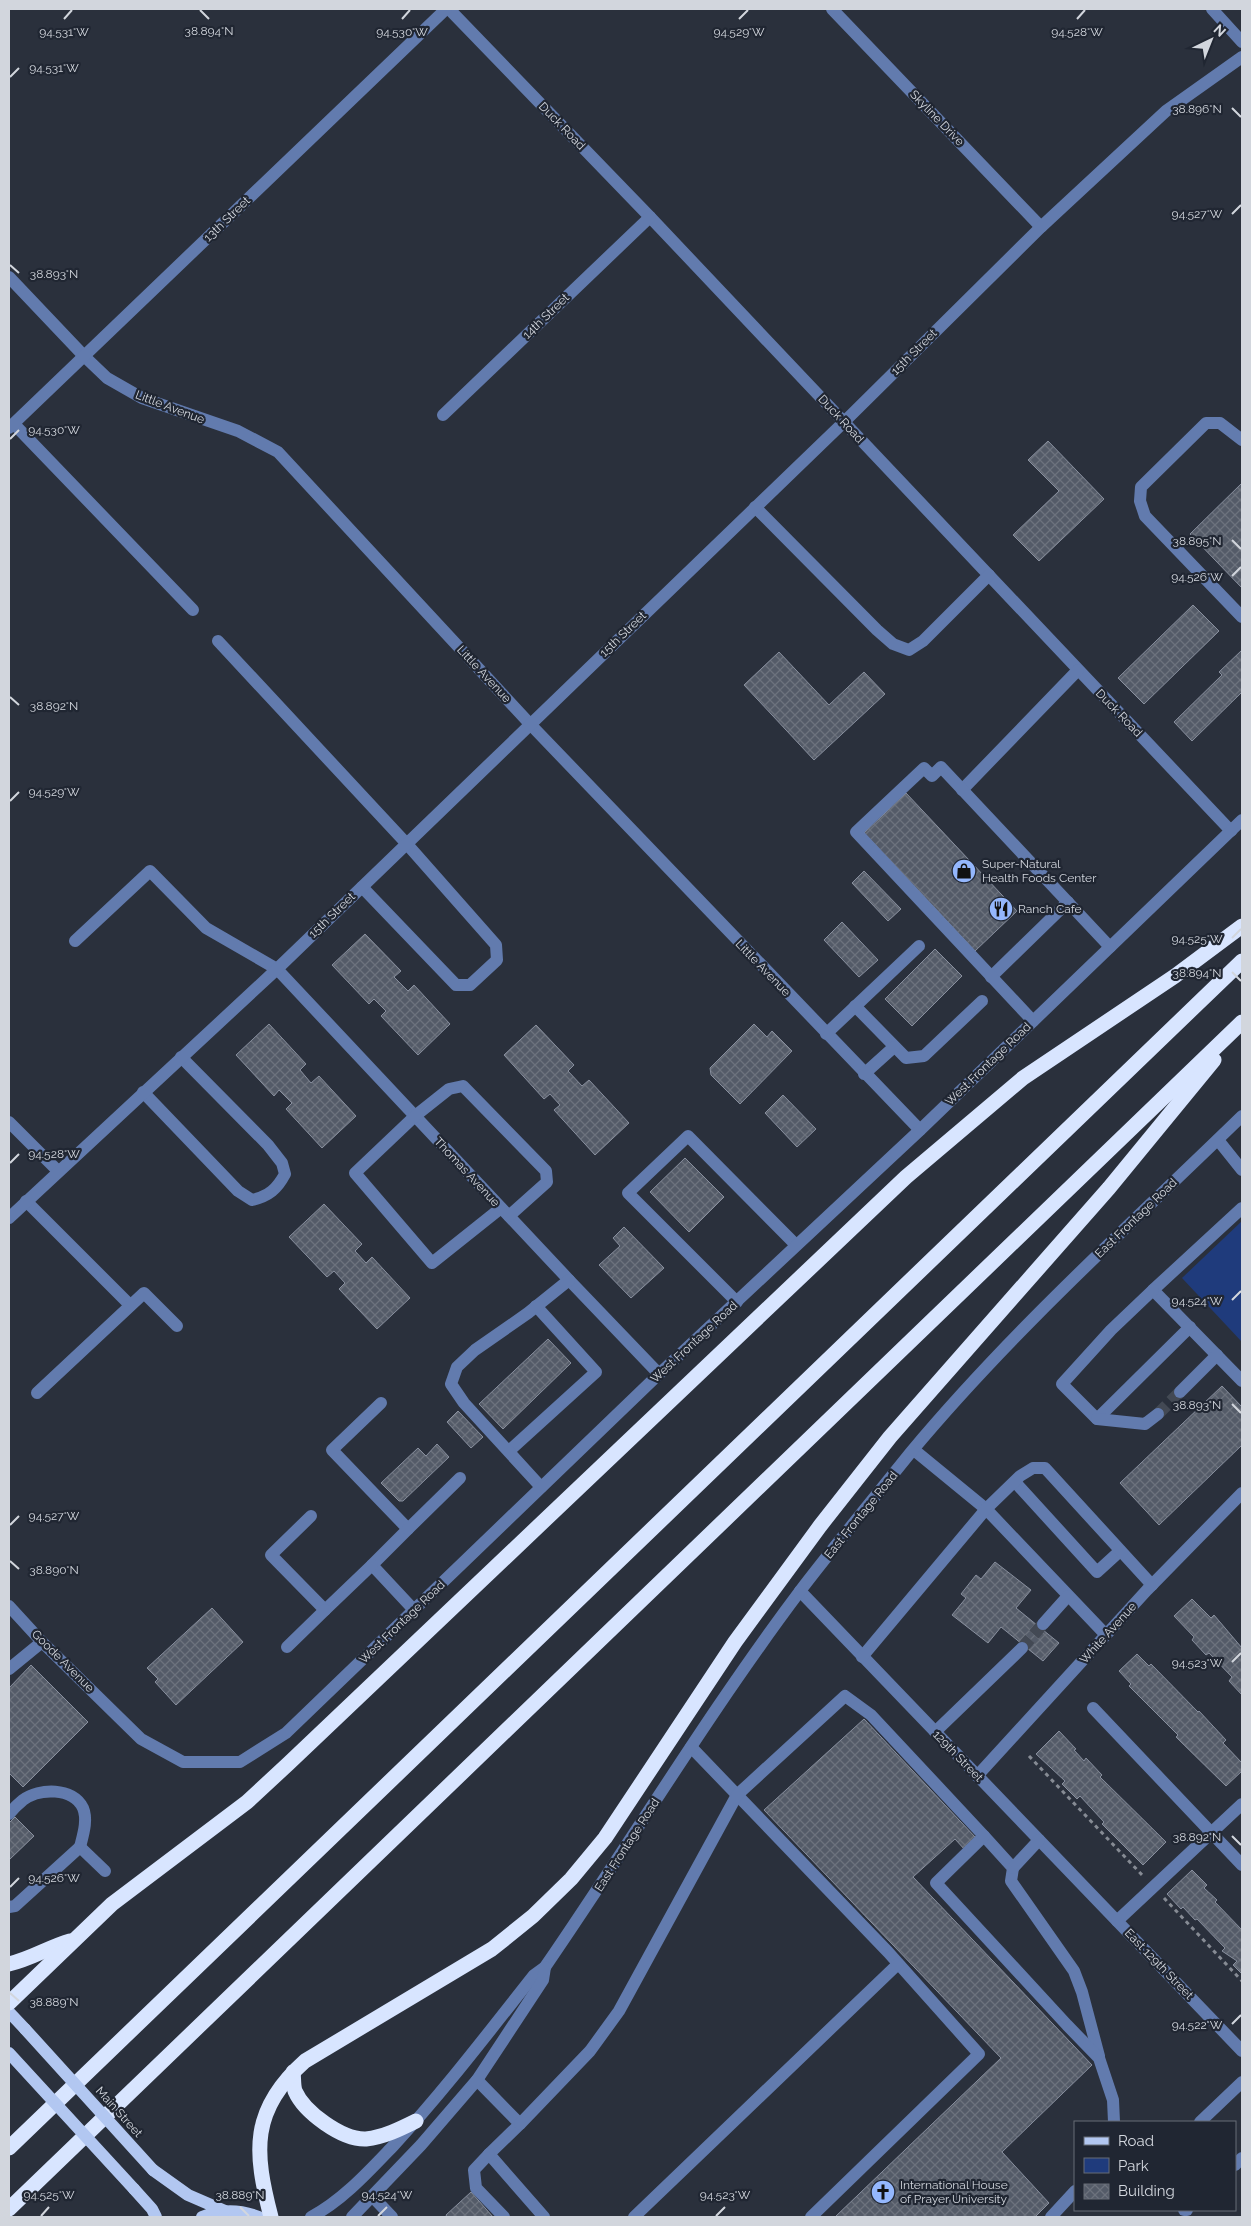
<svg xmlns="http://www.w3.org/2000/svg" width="1251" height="2226" viewBox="0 0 1251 2226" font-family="Raleway,sans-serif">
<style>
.green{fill:#1f3b7c}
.building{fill:url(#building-cross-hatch);stroke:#888f9e}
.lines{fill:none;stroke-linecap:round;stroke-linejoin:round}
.minor-tunnel{stroke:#434954;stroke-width:12;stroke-dasharray:12 6;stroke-linecap:butt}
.path{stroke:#868b94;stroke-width:3;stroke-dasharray:4 4;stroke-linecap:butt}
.minor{stroke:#627bae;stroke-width:12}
.major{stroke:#b2c7f1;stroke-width:12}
.highway{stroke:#d8e5ff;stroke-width:15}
.major-bridge{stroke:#b2c7f1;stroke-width:12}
.ticks{fill:none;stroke:#d2d6dd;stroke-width:2}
.labels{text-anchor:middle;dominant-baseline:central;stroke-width:4.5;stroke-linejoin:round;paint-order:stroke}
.street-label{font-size:12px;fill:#d2d6dd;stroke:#202632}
.poi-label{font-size:12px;fill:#d2d6dd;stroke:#202632;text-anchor:start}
.ticks-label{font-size:12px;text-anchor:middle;fill:#d2d6dd;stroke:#202632;stroke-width:4.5;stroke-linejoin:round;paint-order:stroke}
</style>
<defs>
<pattern id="building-cross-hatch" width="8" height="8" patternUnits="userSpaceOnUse" patternTransform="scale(1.25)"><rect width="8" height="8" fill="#545b68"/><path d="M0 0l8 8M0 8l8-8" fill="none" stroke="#6c727d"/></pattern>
</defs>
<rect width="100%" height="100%" fill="#2a303c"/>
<polygon class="green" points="1242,1221 1242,1342 1182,1278"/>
<g class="building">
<polygon points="1048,441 1104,499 1039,561 1013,535 1059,491 1028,460"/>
<polygon points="1242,483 1242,588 1190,534"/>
<polygon points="1193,605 1219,631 1144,704 1118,678"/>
<polygon points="1242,650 1242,692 1192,741 1174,722 1222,675 1219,672"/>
<polygon points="779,652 829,705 864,672 885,694 814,760 744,685"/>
<polygon points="906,793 1017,911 975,951 864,833"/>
<polygon points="864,871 901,909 888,921 852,883"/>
<polygon points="842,922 878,960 859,977 824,940"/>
<polygon points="365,934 401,971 394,977 408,991 414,985 450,1024 418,1055 381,1016 386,1011 374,999 369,1004 332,965"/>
<polygon points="935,949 962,976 912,1026 885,999"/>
<polygon points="269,1024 306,1064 300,1070 311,1083 319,1076 356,1116 322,1148 286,1109 292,1103 279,1090 274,1096 236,1055"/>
<polygon points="754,1024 767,1037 772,1031 792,1051 740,1104 711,1075 710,1068"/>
<polygon points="536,1025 574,1065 568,1071 582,1086 589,1080 629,1123 595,1155 554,1110 560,1105 550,1094 544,1099 504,1055"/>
<polygon points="783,1095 816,1129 797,1147 765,1113"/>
<polygon points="685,1158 724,1197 689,1232 650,1192"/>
<polygon points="324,1204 362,1244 355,1251 366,1263 372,1257 410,1298 377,1329 339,1289 345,1283 334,1271 327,1277 289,1237"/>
<polygon points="624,1227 664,1268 631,1298 599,1265 620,1246 613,1238"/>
<polygon points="548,1339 571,1363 503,1429 479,1404"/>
<polygon points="1222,1386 1242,1407 1242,1445 1159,1525 1120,1483"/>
<polygon points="458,1411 483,1437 471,1448 447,1422"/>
<polygon points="437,1444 449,1457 403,1501 399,1501 381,1483 418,1448 426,1456"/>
<polygon points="995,1562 1031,1590 1016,1608 1059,1643 1043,1661 1001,1627 988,1643 952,1615 966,1598 961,1594 976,1575 981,1579"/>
<polygon points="1192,1599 1211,1618 1214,1615 1242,1648 1242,1695 1229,1681 1232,1677 1209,1653 1206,1655 1192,1640 1194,1637 1174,1616"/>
<polygon points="212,1608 243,1642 176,1705 155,1682 158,1679 147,1668"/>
<polygon points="1137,1654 1149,1666 1151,1664 1198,1712 1199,1711 1226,1740 1223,1743 1242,1763 1242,1771 1226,1786 1176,1737 1178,1735 1129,1686 1131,1684 1119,1671"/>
<polygon points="31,1665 88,1722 23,1787 9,1773 9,1688"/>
<polygon points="864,1719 976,1838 965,1850 955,1839 913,1877 1092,2065 1002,2152 1049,2203 1035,2217 835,2217 1001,2058 764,1810"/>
<polygon points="1059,1731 1076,1749 1074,1750 1084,1761 1086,1758 1102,1775 1100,1777 1166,1842 1143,1865 1102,1824 1104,1822 1080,1796 1077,1799 1062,1784 1065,1781 1036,1754"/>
<polygon points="15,1817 34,1836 9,1860 9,1823"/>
<polygon points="1192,1870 1207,1885 1204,1888 1217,1900 1215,1902 1242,1930 1242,1974 1233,1965 1237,1961 1222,1951 1225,1948 1197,1919 1195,1920 1183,1907 1181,1909 1167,1894"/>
<polygon points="471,2192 493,2217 447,2217 446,2215"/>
</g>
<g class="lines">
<g class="minor-tunnel">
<polyline points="1158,1414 1180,1392"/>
<polyline points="1022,1648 1043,1624"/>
</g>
<g class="path">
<polyline points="1029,1756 1144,1877"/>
<polyline points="1164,1898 1242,1981"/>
</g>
<g class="minor">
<polyline points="449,9 650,217 1231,831"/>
<polyline points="832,9 1041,227"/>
<polyline points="1212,9 1242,42"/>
<polyline points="9,277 84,356 107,378 142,398 238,431 278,452 530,724 920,1130"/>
<polyline points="443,415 650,217"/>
<polyline points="14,424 193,610"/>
<polyline points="9,428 446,9"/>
<polyline points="1242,440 1220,423 1206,423 1141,487 1140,501 1145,516 1242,617"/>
<polyline points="755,507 877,630 893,644 909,650 923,641 989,575"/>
<polyline points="218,641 406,843 496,945 497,960 470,985 456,985 362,887"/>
<polyline points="962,790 1078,670"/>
<polyline points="75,941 150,871 206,928 277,969 569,1280 659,1374"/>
<polyline points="991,977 1068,902"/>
<polyline points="855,1006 906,1058 924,1056 982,1001"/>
<polyline points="1033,1021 856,832 924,768 932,776 941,767 1110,947"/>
<polyline points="826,1034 919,946"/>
<polyline points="864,1074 894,1047"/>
<path d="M143,1092L238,1191L252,1200C269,1196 277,1189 285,1174L282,1163L268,1145L181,1057"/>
<polyline points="9,1122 58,1171"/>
<polyline points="1218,1140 1242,1170"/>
<polyline points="26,1201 130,1305"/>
<polyline points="501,1208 432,1263 355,1173 415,1116 449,1089 463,1086 546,1171 547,1182 509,1216"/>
<polyline points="1242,1208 1153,1290 1242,1381"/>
<polyline points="9,1218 277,969 844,422 1041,227 1166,111 1242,57"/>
<polyline points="1153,1290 1111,1330 1062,1384 1097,1419 1190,1327"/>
<polyline points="737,1302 628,1193 688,1136 795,1244"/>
<polyline points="1180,1392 1217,1355"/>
<polyline points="37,1393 144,1293 177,1326"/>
<polyline points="381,1403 332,1450 408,1529 372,1565 414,1610"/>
<polyline points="1097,1419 1145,1424 1158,1414"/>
<polyline points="914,1450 986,1509 1106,1635"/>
<polyline points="509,1451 596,1372 536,1306"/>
<polyline points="1015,1482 1097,1572 1120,1551"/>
<polyline points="541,1487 464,1403 451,1384 457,1367 475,1350 528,1313 569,1280"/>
<polyline points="311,1516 271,1555 325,1610 372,1565"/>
<polyline points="408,1529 460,1478"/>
<polyline points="800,1591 1242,2051"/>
<polyline points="9,1606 42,1642 141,1739 183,1762 240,1762 286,1733 659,1374 920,1130 1242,820"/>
<polyline points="1043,1624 1068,1596"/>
<polyline points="287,1647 325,1610"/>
<polyline points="862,1657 986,1509 1020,1476 1033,1468 1045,1468 1152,1585"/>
<polyline points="9,1669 42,1642"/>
<polyline points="1093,1708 1242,1865"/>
<polyline points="935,1732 1022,1648"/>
<polyline points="691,1747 888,1952 979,2054 811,2217"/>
<polyline points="977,1776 1147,1590 1242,1493"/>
<path d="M9,1814C13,1809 18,1804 23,1800C39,1788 73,1787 83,1808C88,1820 83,1835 80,1847"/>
<polyline points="984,1836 1013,1868 1011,1881 1074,1971 1082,1992 1099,2056"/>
<polyline points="1013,1868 1039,1840"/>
<polyline points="9,1907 15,1906 80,1847 105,1871"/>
<polyline points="1117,1921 1242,1804"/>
<polyline points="477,2080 520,2124 489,2154 544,2217"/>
<polyline points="1200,2122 1242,2082"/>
<polyline points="520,2124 590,2051 619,2011 737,1795 845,1696 871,1715 984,1836 936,1883 1067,2025 1099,2058 1113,2100 1114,2122"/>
<polyline points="489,2154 474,2170 476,2188 504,2217"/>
<polyline points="1235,2165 1242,2158"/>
<polyline points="372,2196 392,2217"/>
<polyline points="1184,2210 1187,2210"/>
<path d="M311,2217C343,2200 369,2171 394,2145C444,2091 488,2033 534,1975L545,1967C631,1842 709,1712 800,1591C836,1544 874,1498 911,1452C1012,1331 1129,1226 1242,1116"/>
<polyline points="352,2217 421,2145 477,2080 543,1980 545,1967"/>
<polyline points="634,2217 898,1964"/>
<polyline points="1051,2217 1075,2191"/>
</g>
<g class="major">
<polyline points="9,2012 25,2029"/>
<polyline points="153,2170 188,2195 225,2211"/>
<polyline points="134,2189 152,2209 156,2217"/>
<path d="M202,2217C221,2209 241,2210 259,2217"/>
</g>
<g class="highway">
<path d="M9,1964C31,1959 49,1947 70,1941"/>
<polyline points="9,2003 112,1904 247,1802 288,1764 906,1177 1023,1078 1175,976 1242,926"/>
<path d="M293,2072C294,2078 293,2085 295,2091C304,2112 342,2140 366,2139C384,2137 400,2129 416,2121"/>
<polyline points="9,2148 1242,961"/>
<polyline points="9,2209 1242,1022"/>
<path d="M271,2217C254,2152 250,2110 305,2061L492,1949L533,1916L571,1879L605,1838L735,1642L820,1526L890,1437L1109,1188L1214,1060"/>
</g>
<g class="major-bridge">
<polyline points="25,2029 153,2170"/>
<polyline points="9,2053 134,2189"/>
</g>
</g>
<path class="ticks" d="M200,10L209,19M64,19L72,10M402,19L410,10M739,19L748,10M1077,19L1085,10M10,77L19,68M1232,108L1241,117M1232,214L1241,205M10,265L19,273M10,439L19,430M1232,540L1241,549M1232,576L1241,567M10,697L19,705M10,801L19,792M1232,938L1241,929M1232,972L1241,981M10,1163L19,1154M1232,1300L1241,1291M1232,1404L1241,1413M10,1525L19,1516M10,1561L19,1569M1232,1662L1241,1653M1232,1836L1241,1845M10,1887L19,1878M10,1993L19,2001M1232,2024L1241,2015M240,2207L249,2216M41,2216L49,2207M378,2216L387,2207M716,2216L725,2207"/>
<defs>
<g id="shop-disc" transform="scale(1.25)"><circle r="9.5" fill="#94b7fd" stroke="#202632"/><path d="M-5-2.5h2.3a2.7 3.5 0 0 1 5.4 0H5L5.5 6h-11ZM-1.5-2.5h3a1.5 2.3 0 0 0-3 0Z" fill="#111"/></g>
<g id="restaurant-disc" transform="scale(1.25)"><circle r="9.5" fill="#94b7fd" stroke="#202632"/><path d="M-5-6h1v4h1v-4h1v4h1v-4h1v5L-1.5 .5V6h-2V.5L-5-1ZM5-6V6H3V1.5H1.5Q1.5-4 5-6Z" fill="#111"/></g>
<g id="church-disc" transform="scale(1.25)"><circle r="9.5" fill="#94b7fd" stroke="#202632"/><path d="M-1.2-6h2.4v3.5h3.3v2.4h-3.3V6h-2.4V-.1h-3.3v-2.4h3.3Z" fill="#111"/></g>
</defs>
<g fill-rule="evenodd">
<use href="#shop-disc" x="964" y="871"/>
<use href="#restaurant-disc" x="1001" y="909"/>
<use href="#church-disc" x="883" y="2192"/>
</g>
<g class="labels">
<g class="street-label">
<text transform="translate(937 118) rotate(46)">Skyline Drive</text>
<text transform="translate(562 126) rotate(46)">Duck Road</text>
<text transform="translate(227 219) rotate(-44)">13th Street</text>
<text transform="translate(546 316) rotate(-44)">14th Street</text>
<text transform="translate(914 352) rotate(-45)">15th Street</text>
<text transform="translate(170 407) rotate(21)">Little Avenue</text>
<text transform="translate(841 419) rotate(47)">Duck Road</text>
<text transform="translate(623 634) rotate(-44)">15th Street</text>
<text transform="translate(484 674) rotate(47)">Little Avenue</text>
<text transform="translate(1119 713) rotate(46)">Duck Road</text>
<text transform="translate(332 915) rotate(-44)">15th Street</text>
<text transform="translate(763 968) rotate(46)">Little Avenue</text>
<text transform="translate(988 1064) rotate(-44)">West Frontage Road</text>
<text transform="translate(467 1172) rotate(47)">Thomas Avenue</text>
<text transform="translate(1136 1218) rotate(-44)">East Frontage Road</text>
<text transform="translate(694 1342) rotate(-43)">West Frontage Road</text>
<text transform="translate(861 1515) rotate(-51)">East Frontage Road</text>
<text transform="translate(402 1622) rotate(-44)">West Frontage Road</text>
<text transform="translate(1108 1633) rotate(-48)">White Avenue</text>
<text transform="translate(63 1661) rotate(45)">Goode Avenue</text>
<text transform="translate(958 1756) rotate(46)">129th Street</text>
<text transform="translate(627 1845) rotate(-57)">East Frontage Road</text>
<text transform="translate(1159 1964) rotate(46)">East 129th Street</text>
<text transform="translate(119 2112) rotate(48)">Main Street</text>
</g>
<g class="poi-label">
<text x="982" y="864">Super-Natural<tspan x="982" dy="14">Health Foods Center</tspan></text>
<text x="1018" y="909">Ranch Cafe</text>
<text x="900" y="2185">International House<tspan x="900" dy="14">of Prayer University</tspan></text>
</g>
</g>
<g class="ticks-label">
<text x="209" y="35">38.894°N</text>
<text x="64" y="36">94.531°W</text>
<text x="402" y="36">94.530°W</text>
<text x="739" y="36">94.529°W</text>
<text x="1077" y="36">94.528°W</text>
<text x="54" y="72">94.531°W</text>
<text x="1197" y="113">38.896°N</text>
<text x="1197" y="218">94.527°W</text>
<text x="54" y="278">38.893°N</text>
<text x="54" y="434">94.530°W</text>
<text x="1197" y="545">38.895°N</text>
<text x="1197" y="581">94.526°W</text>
<text x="54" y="710">38.892°N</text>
<text x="54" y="796">94.529°W</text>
<text x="1197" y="943">94.525°W</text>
<text x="1197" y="977">38.894°N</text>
<text x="54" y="1158">94.528°W</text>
<text x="1197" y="1305">94.524°W</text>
<text x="1197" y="1409">38.893°N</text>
<text x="54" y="1520">94.527°W</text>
<text x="54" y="1574">38.890°N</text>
<text x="1197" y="1667">94.523°W</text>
<text x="1197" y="1841">38.892°N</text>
<text x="54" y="1882">94.526°W</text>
<text x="54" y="2006">38.889°N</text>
<text x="1197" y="2029">94.522°W</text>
<text x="49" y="2199">94.525°W</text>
<text x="387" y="2199">94.524°W</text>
<text x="725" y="2199">94.523°W</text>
<text x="240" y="2199">38.889°N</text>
</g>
<rect width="1251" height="2226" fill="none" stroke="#d2d6dd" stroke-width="20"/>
<rect x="1074" y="2121" width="162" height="90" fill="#202632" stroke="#676c76"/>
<rect x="1084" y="2137" width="25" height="8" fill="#b2c7f1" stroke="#676c76"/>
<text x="1118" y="2146" font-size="15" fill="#d2d6dd">Road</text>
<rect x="1084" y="2158" width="25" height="15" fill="#1f3b7c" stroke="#676c76"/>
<text x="1118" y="2171" font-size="15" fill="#d2d6dd">Park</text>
<rect x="1084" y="2184" width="25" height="15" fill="url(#building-cross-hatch)" stroke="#676c76"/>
<text x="1118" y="2196" font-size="15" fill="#d2d6dd">Building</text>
<g transform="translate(1211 40) rotate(43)" stroke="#202632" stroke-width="4" paint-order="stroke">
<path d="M0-4L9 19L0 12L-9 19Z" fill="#d2d6dd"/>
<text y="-8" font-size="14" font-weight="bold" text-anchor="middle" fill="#d2d6dd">N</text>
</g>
</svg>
